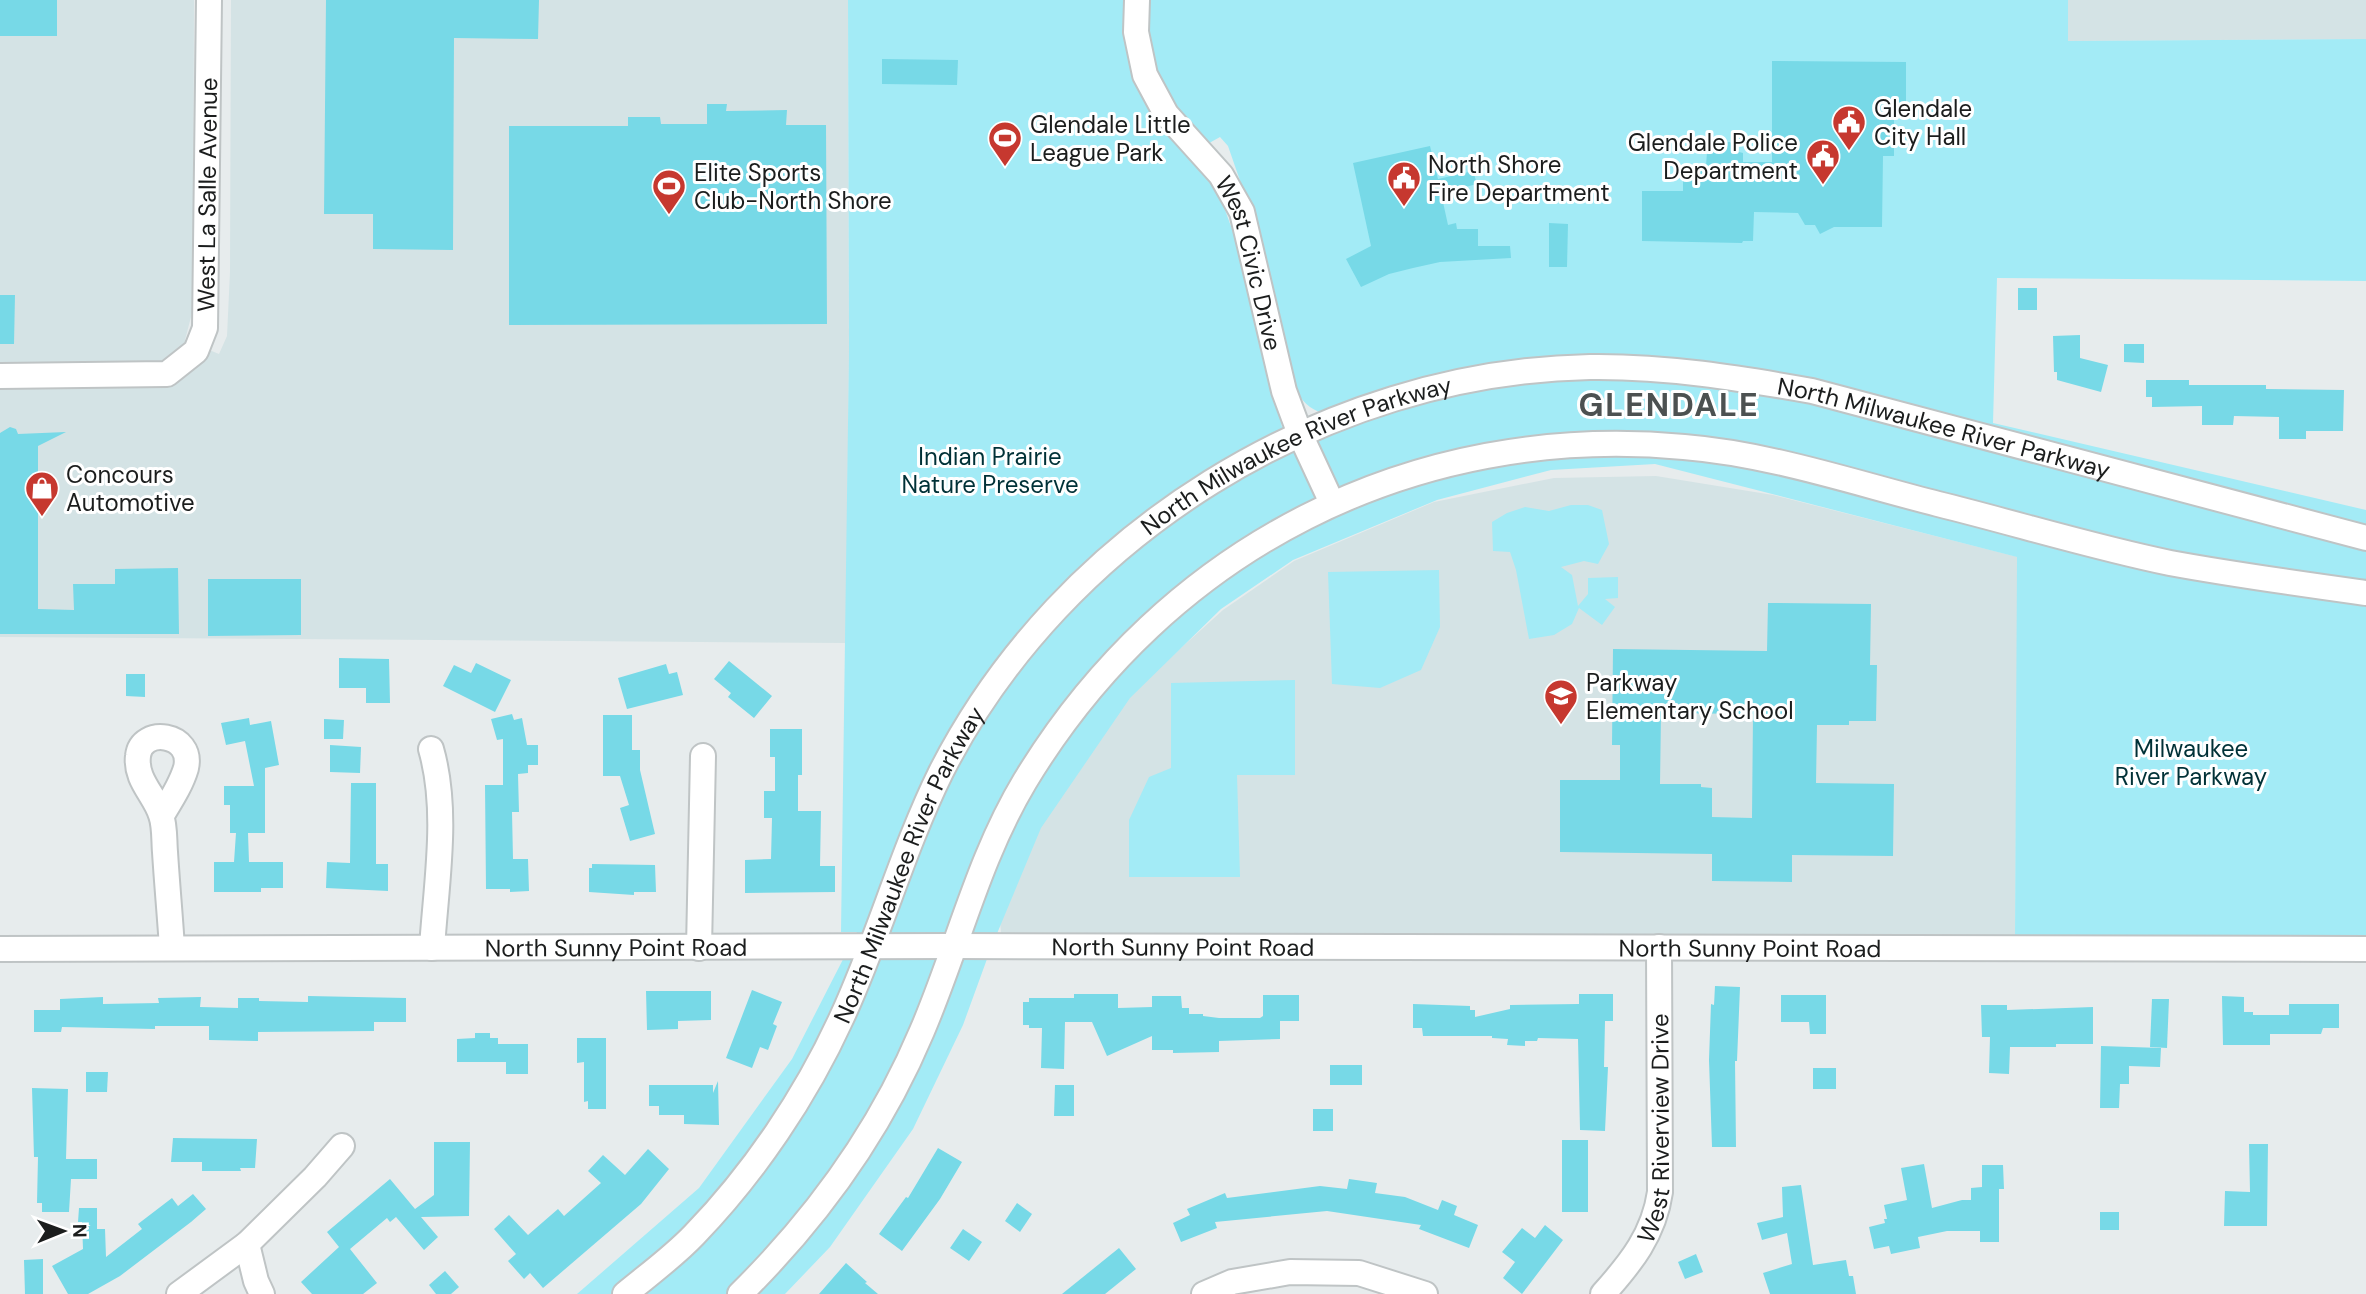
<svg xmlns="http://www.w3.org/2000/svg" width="2366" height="1294" viewBox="0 0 2366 1294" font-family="'DM Sans',sans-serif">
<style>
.built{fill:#d4e3e5}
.green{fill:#a3ebf6;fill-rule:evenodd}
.building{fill:#77d9e7;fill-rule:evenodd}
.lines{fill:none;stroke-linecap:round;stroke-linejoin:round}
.minor-casing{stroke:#bfc4c5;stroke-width:28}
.minor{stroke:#fff;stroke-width:24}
.labels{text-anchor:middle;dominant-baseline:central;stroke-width:6;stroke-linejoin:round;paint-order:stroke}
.poi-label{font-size:24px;fill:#1b1d1d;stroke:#fff;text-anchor:start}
.street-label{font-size:24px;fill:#1b1d1d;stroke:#fff}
.park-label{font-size:24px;fill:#003137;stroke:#fff}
.district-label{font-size:32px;font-weight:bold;letter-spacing:2px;fill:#4c5151;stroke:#fff}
</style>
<rect width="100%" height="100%" fill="#e7eced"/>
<g class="built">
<polygon points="0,0 194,0 193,294 192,313 185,340 219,354 227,336 230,272 231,0 848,0 849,350 846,643 0,637"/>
<polygon points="2068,0 2366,0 2366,39 2067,41"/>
<polygon points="1656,476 1773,495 2018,557 2015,940 1001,933 1000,921 1038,828 1129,695 1223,610 1294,561 1434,502 1554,478"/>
</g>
<g class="green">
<path d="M848,0H2068V41L2366,39V281L1997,278L1993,423L2366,510V944L2015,940L2017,557L1655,464L1551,470L1437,500L1293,560L1221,609L1130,698L1041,828L991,948L963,1025L913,1129L830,1247L785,1294H577L699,1188L792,1059L857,932H841L849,350ZM1220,137L1228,146L1262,244L1292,385C1300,397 1305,406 1319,412L1282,427L1243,260L1219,193L1186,156Z"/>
<polygon points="1571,505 1588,505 1602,510 1609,544 1598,564 1584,561 1561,567 1572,575 1578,606 1588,594 1588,578 1618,577 1618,598 1605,599 1615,607 1602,625 1579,608 1572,624 1554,635 1529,639 1516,570 1510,552 1493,551 1492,522 1507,513 1525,507 1549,511"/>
<polygon points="1439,570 1440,627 1421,670 1380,688 1332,684 1328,572"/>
<polygon points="1295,680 1295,775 1237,775 1240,877 1129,877 1129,820 1149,777 1171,768 1171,683"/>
</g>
<g class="building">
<rect x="0" y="0" width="57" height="36"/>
<polygon points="326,0 539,0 538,39 454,38 453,250 373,249 373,214 324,214"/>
<polygon points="882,59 958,60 957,85 882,84"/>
<polygon points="1772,61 1906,62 1906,118 1894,118 1894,156 1883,156 1882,227 1834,227 1820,234 1815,225 1805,225 1798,213 1754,212 1753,241 1743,241 1742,243 1642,241 1642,191 1683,191 1683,165 1706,166 1707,152 1711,152 1720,142 1730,142 1739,152 1743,153 1743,162 1772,162"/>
<polygon points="707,104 727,104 726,111 787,110 786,125 826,125 827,324 509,325 509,126 628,126 628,117 660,117 661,124 707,124"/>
<polygon points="1430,146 1438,179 1473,171 1477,184 1441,193 1448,225 1456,223 1457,229 1478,229 1478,246 1510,246 1511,258 1440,262 1413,268 1389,274 1361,287 1346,259 1371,246 1353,163"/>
<polygon points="1549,223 1568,224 1567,267 1549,267"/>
<rect x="2018" y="288" width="19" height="22"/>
<polygon points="0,295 15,295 14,344 0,344"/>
<polygon points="2080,335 2080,358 2108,365 2101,392 2057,380 2057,372 2054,372 2053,336"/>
<polygon points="2124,344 2144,344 2144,363 2124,362"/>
<polygon points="2146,380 2189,380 2189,385 2266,385 2266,389 2344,390 2343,431 2306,431 2306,439 2279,439 2279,417 2234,416 2233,425 2202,425 2202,406 2152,407 2152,397 2146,397"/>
<polygon points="10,427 16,429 18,434 66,432 38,446 38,609 74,610 73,584 115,584 115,569 178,568 179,634 0,634 0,433"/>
<polygon points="208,579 301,579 301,635 208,636"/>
<path d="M1768,603L1871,604L1870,665H1877L1876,721H1849V725H1817L1816,783L1894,784L1893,856L1792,855V882L1712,881V854L1560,852V780H1620V745H1612L1613,649L1767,651ZM1661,713L1753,714L1752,818L1712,817V788L1701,787V784H1660Z"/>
<polygon points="339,658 389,659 390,703 366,703 366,688 339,688"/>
<polygon points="729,661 772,696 754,718 728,697 731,693 714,679"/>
<polygon points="476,663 511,680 495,712 443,686 454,665 471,673"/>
<polygon points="666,664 669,674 677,672 683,695 627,709 618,678"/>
<polygon points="126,674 145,674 145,697 126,696"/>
<polygon points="512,714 514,720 522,718 527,745 538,745 538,765 528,765 528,773 518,774 519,812 512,812 513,859 528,859 529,891 510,892 510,889 486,889 485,785 503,785 503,739 497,740 491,719"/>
<polygon points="603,715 632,715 632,750 640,750 640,770 655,834 630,841 620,808 629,805 620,776 603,776"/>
<polygon points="249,718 250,725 271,721 279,765 265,768 265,833 248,833 249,862 283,862 283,888 261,888 261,892 214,892 214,862 234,862 236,833 230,833 230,805 224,805 224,786 254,786 245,741 226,745 221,723"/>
<polygon points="324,719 344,720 343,739 324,739"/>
<polygon points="770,729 802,729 802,775 798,775 798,811 821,811 820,866 835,866 835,892 745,893 745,860 771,859 772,818 764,818 764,791 775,791 775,757 770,757"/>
<polygon points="330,745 361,747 360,773 330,772"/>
<polygon points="351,783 376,783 376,864 388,864 388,891 326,888 327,862 350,863"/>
<polygon points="592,864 655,865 656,892 634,892 634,895 589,892 589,868 592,868"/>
<polygon points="1715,986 1740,987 1737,1061 1735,1061 1736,1147 1712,1147 1709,1060 1711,1004 1714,1005"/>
<polygon points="752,990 782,1002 773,1024 777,1026 768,1050 760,1047 752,1068 726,1058"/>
<polygon points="646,991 711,991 711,1020 678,1021 678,1029 647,1030"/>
<polygon points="1074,994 1118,994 1118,1008 1152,1007 1152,996 1181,996 1182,1008 1189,1008 1189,1014 1203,1014 1203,1016 1219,1018 1260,1018 1263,1016 1263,995 1299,995 1299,1021 1280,1021 1280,1039 1219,1041 1219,1052 1173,1053 1173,1050 1152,1050 1152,1036 1107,1056 1092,1022 1065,1022 1064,1069 1041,1068 1042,1028 1029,1028 1029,1025 1023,1025 1023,1002 1029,1002 1029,998 1074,998"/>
<polygon points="1579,994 1613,994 1613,1021 1605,1021 1604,1067 1608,1067 1605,1131 1580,1130 1578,1039 1538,1038 1537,1041 1525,1041 1525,1046 1507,1045 1508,1039 1492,1038 1492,1036 1423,1036 1422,1028 1413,1028 1413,1004 1470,1006 1470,1010 1475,1010 1475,1017 1510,1009 1510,1005 1579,1004"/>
<polygon points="1781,995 1826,995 1826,1034 1810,1034 1809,1022 1781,1022"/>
<polygon points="308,996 406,998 406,1022 374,1022 374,1031 258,1032 258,1041 209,1040 209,1026 155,1026 155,1029 62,1027 61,1032 34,1032 34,1010 60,1010 60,999 103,997 103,1004 159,1003 158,998 201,997 200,1007 238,1008 238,998 259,998 259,1001 308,1002"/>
<polygon points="2222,996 2244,997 2244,1012 2253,1012 2253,1015 2289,1015 2289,1004 2339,1004 2339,1028 2323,1028 2321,1034 2270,1034 2270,1045 2223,1045"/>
<polygon points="2152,999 2169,999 2167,1048 2150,1047"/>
<polygon points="1981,1005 2007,1005 2007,1010 2093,1007 2093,1044 2056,1044 2056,1047 2010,1047 2009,1074 1989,1073 1990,1037 1982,1037"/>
<polygon points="475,1033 490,1033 490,1038 498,1038 498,1044 528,1044 528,1074 506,1074 506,1062 457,1062 457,1039 475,1038"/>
<polygon points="577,1038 606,1038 606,1109 588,1109 588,1101 584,1102 584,1062 577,1063"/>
<polygon points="2101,1046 2161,1048 2160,1067 2129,1066 2129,1084 2120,1084 2119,1108 2100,1108"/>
<rect x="1330" y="1065" width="32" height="20"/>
<rect x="1813" y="1068" width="23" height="21"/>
<polygon points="86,1072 108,1072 107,1092 86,1092"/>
<polygon points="718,1081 719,1125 684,1124 684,1115 659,1115 659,1106 649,1106 649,1085 713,1085 713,1093"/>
<polygon points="1055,1085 1074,1085 1074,1116 1054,1116"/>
<polygon points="32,1088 68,1089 66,1159 97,1159 97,1179 71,1179 69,1212 42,1212 42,1203 37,1203 38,1157 34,1157"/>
<rect x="1313" y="1109" width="20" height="22"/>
<polygon points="173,1138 257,1139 255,1168 240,1168 241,1171 202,1171 202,1162 171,1162"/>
<rect x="1562" y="1140" width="26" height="72"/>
<polygon points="434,1142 470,1142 469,1216 421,1217 438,1237 424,1250 396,1217 390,1222 387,1218 350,1249 377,1283 363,1294 312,1294 301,1282 339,1247 327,1232 390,1179 415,1209 434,1195"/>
<polygon points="2249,1144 2268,1144 2267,1226 2224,1226 2225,1191 2250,1192"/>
<polygon points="938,1148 962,1162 940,1199 902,1251 879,1234 906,1197 908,1198"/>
<polygon points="648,1149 669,1169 641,1204 543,1288 530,1273 524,1279 508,1261 516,1254 494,1229 509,1215 528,1235 558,1209 564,1216 601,1183 588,1171 603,1155 625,1175"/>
<polygon points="1924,1164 1932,1208 1962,1200 1971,1200 1971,1188 1982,1187 1982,1165 2003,1165 2004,1189 1999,1189 1999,1242 1980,1242 1980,1231 1947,1231 1918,1237 1920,1248 1891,1254 1889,1246 1874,1249 1869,1227 1885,1223 1884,1219 1887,1219 1884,1205 1907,1200 1901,1168"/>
<polygon points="1349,1179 1377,1183 1375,1193 1405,1197 1438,1210 1442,1200 1457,1206 1454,1215 1478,1225 1469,1248 1419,1229 1421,1225 1327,1211 1215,1222 1217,1228 1181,1242 1173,1223 1190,1215 1187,1209 1225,1193 1227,1198 1320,1186 1347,1189"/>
<polygon points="1801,1185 1813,1265 1846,1260 1849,1276 1853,1276 1856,1294 1770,1294 1763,1273 1792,1264 1787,1233 1762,1240 1757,1223 1783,1217 1782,1187"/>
<polygon points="193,1194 206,1209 191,1222 120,1276 88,1294 68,1294 52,1266 83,1249 82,1222 78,1222 79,1208 97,1208 97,1229 105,1229 106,1257 142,1229 138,1224 172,1198 178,1206"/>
<polygon points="1017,1203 1032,1214 1020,1232 1005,1221"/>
<rect x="2100" y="1212" width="19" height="18"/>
<polygon points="1545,1225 1563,1240 1522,1294 1503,1278 1515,1262 1502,1252 1522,1228 1535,1238"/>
<polygon points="963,1229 982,1242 969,1261 950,1248"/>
<polygon points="1119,1248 1136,1269 1105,1294 1062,1294"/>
<polygon points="1696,1254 1703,1272 1685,1279 1678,1262"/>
<polygon points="43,1259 43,1294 25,1294 24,1260"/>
<polygon points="846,1263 867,1282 865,1283 878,1294 819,1294"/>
<polygon points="445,1271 459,1287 451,1294 436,1294 429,1285"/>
</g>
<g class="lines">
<g class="minor-casing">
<g id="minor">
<path id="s1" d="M1137,0L1136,32L1145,75L1166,114L1221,175L1242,212L1284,391L1300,434L1332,503"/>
<path id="s2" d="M0,376L167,374L196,351L205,328L209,0"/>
<path d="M431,749C449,811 436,884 432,948"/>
<path d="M162,815C171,800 181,785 186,768C194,733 141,726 138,756C135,780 155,795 161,815C165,826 164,841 165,852C167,884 170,916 172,948"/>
<polyline points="699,948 703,756"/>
<path id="s3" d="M0,949L954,946L2366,949"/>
<polyline points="247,1244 256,1281 262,1294"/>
<polyline points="179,1294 247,1244 315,1177 342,1146"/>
<path id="s4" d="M625,1294C648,1275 673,1257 694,1235C754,1173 806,1096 842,1017C879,937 902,851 941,772C1062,534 1324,372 1590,367C1665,366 1739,378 1812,391L2366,538"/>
<path d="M740,1294C817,1218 880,1131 922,1031C958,947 978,859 1025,781C1166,548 1413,422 1684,447C1770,454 1855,483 1938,504C2015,523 2092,547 2170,563C2235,575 2301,584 2366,593"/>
<polyline points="1204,1294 1232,1282 1290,1272 1359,1273 1425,1294"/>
<path id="s5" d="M1603,1294C1631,1263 1654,1234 1660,1192L1659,947"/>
</g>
</g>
<use href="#minor" class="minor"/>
</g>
<defs>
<g id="civic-pin" transform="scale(1.75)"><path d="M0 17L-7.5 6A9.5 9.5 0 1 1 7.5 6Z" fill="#c6382f" stroke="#fff"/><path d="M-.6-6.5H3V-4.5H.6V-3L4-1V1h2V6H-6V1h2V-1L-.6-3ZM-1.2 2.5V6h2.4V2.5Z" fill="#fff"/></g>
<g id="stadium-pin" transform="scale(1.75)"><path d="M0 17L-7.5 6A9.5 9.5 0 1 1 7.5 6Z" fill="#c6382f" stroke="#fff"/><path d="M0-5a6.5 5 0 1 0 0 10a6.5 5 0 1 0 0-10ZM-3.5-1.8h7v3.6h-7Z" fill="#fff"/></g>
<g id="shop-pin" transform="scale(1.75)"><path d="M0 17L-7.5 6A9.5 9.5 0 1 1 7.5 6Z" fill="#c6382f" stroke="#fff"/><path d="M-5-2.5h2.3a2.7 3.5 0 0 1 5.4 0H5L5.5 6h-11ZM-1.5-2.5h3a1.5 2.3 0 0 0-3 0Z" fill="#fff"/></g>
<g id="school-pin" transform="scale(1.75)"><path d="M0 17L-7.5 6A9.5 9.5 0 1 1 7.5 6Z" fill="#c6382f" stroke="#fff"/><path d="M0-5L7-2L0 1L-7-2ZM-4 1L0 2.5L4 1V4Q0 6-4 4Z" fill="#fff"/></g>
</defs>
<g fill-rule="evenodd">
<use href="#civic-pin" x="1849" y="122"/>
<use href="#stadium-pin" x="1005" y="138"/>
<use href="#civic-pin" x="1823" y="156"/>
<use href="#civic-pin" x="1404" y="178"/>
<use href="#stadium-pin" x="669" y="186"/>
<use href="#shop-pin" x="42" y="488"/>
<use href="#school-pin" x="1561" y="696"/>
</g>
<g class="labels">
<g class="poi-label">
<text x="1874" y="108">Glendale<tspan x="1874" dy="28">City Hall</tspan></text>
<text x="1030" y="124">Glendale Little<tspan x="1030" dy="28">League Park</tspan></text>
<text x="1798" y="142" text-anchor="end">Glendale Police<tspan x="1798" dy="28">Department</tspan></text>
<text x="1428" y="164">North Shore<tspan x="1428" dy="28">Fire Department</tspan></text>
<text x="694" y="172">Elite Sports<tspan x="694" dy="28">Club-North Shore</tspan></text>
<text x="66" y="474">Concours<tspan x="66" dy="28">Automotive</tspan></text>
<text x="1586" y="682">Parkway<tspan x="1586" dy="28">Elementary School</tspan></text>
</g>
<g class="street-label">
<text stroke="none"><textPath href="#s2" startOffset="362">West La Salle Avenue</textPath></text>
<text stroke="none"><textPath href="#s1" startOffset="296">West Civic Drive</textPath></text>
<text stroke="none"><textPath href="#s4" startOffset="1782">North Milwaukee River Parkway</textPath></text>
<text stroke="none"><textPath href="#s4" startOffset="1110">North Milwaukee River Parkway</textPath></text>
<text stroke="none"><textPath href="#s4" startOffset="522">North Milwaukee River Parkway</textPath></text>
<text stroke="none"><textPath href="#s3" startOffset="1183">North Sunny Point Road</textPath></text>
<text stroke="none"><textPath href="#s3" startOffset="1750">North Sunny Point Road</textPath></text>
<text stroke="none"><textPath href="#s3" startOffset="616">North Sunny Point Road</textPath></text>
<text stroke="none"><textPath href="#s5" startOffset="182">West Riverview Drive</textPath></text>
</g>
<g class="park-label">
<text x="990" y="456">Indian Prairie<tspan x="990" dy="28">Nature Preserve</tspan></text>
<text x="2191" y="748">Milwaukee<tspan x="2191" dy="28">River Parkway</tspan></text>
</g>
<g class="district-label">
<text x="1669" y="405">GLENDALE</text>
</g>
</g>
<g transform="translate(63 1231) rotate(89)" stroke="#ffffff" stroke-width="5" paint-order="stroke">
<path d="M0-5L12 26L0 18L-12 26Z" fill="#1b1d1d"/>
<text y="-10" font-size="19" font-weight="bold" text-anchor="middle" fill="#1b1d1d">N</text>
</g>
</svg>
